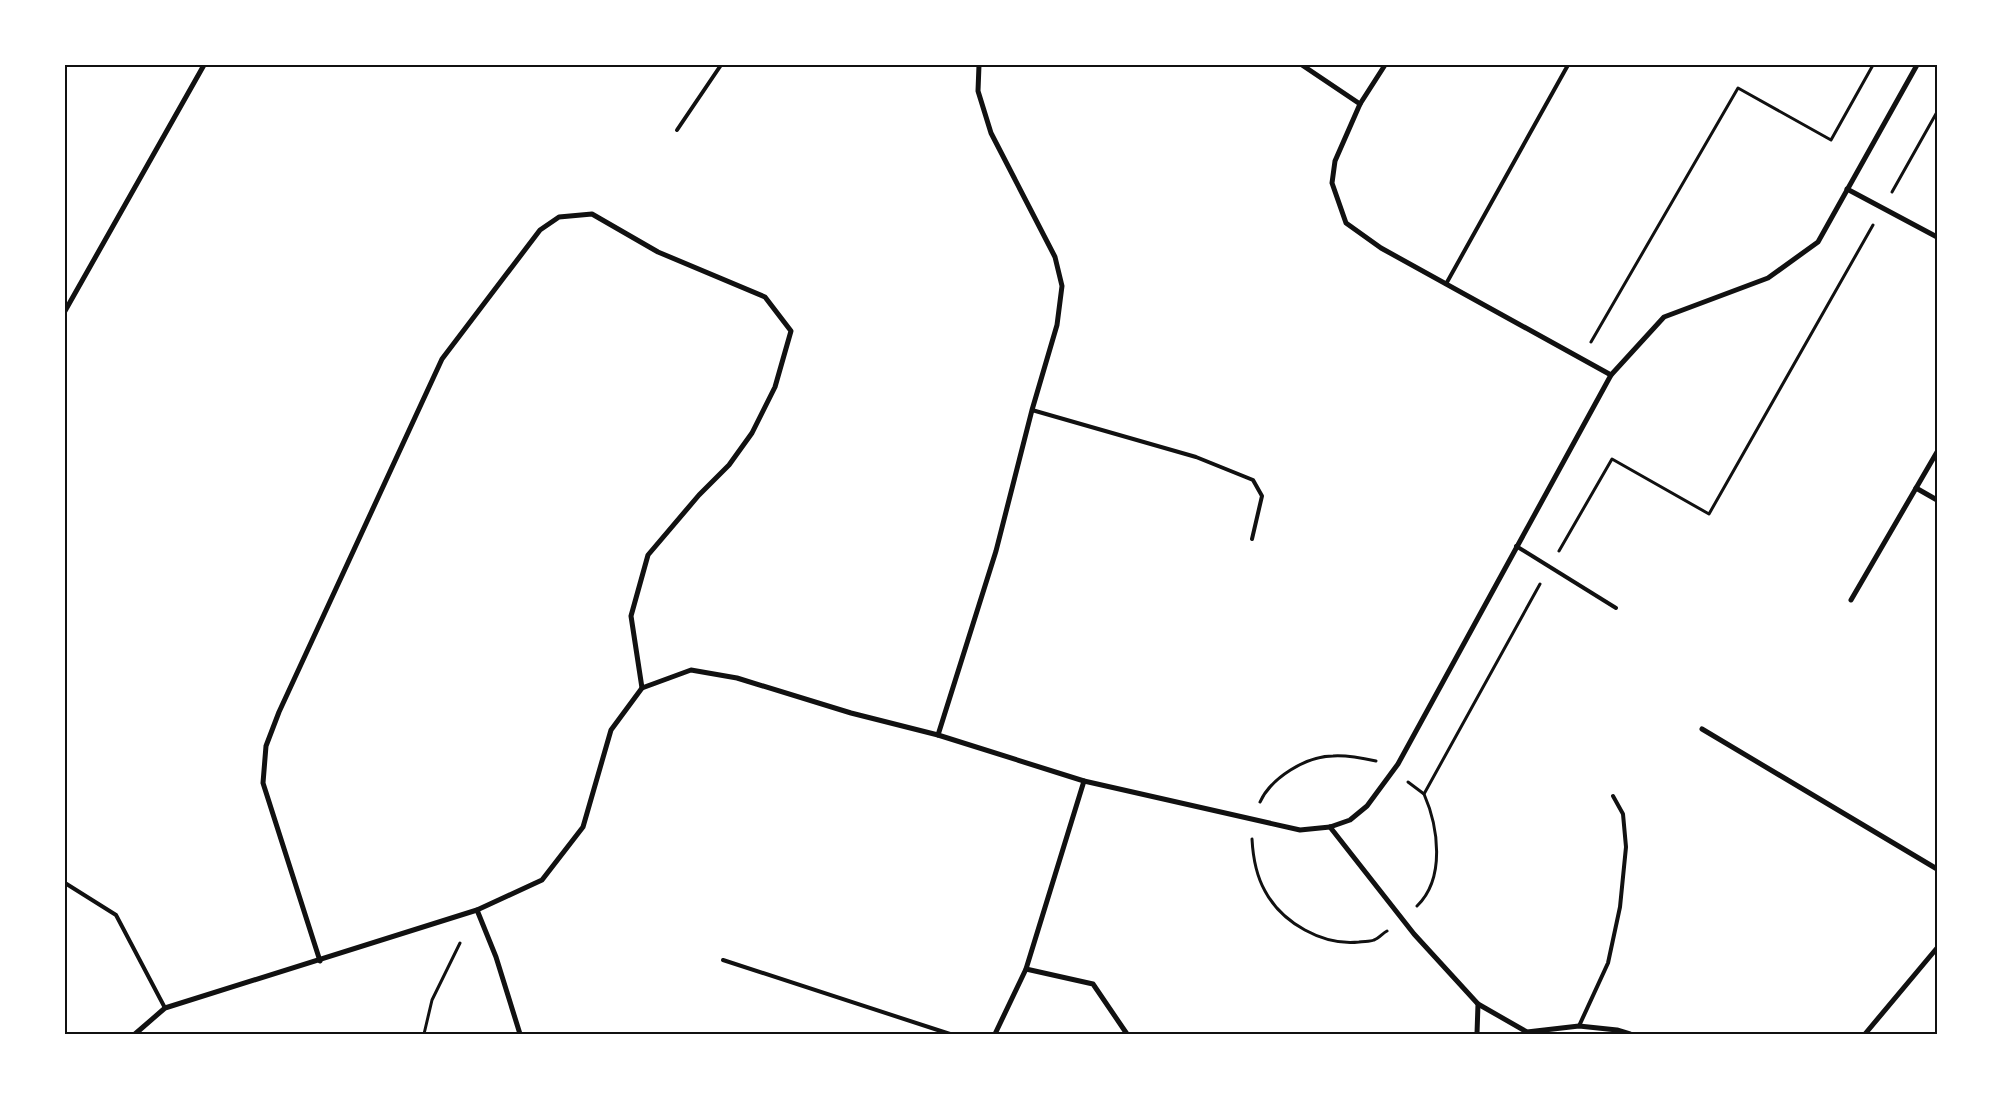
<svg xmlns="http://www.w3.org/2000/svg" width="2002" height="1099" viewBox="0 0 2002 1099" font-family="Signika,sans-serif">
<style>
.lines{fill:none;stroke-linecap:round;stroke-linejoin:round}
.path{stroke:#111;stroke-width:3}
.service{stroke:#111;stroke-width:4}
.minor{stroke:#111;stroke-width:5}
.neatline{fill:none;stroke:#111;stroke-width:2}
</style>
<rect width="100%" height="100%" fill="#fff"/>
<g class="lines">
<g class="path">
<polyline points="1892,192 1937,112"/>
<polyline points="1591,342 1738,88 1831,140 1873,65"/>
<polyline points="1559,551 1612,459 1709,514 1873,225"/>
<polyline points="1408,782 1424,794"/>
<path d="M1260,802C1271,778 1306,756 1333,756C1347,755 1362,758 1376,761"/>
<path d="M1252,839C1253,858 1256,875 1265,891C1282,923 1323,946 1359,942C1364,941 1370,942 1374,940C1379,938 1383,933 1387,931"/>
<path d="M1417,906C1446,878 1438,826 1424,794L1540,584"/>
<polyline points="424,1034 432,1000 460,943"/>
</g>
<g class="service">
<polyline points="677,130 721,65"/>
<polyline points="1446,284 1568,65"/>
<polyline points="1032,410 1196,457 1253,480 1262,496 1252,539"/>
<polyline points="1516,546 1616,608"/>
<polyline points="65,883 116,915 165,1008"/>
<polyline points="723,960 950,1034"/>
<polyline points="1579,1026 1608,963 1620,907 1626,847 1623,814 1613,796"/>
</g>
<g class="minor">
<polyline points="1302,65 1360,104"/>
<polyline points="1385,65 1360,104 1335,161 1332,183 1346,223 1381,248 1611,375"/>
<polyline points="1847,189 1937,237"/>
<polyline points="65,311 204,65"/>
<polyline points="1916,488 1937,500"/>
<polyline points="1851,600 1937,452"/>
<polyline points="1702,729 1937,869"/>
<polyline points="938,735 996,551 1032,410 1057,325 1062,286 1055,257 991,133 978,91 979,65"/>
<polyline points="1330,827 1414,934 1478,1004 1477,1034"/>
<polyline points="477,910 496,957 520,1034"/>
<polyline points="320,961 263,783 266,746 279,712 442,359 540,230 559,217 592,214 658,252 765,297 791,331 775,387 752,433 729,465 699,495 648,555 631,616 642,688"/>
<polyline points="1026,969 1093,984 1127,1034"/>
<polyline points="1478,1004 1527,1032 1579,1026 1617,1030 1630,1034"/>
<polyline points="135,1034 165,1008 477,910 542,880 583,827 611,730 642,688 691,670 737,678 851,713 938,735 1084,781 1300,830 1330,827 1350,820 1367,806 1398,764 1611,375 1664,317 1768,278 1818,242 1917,65"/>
<polyline points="995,1034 1026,969 1084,781"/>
<polyline points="1865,1034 1937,948"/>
</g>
</g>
<rect width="2002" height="1099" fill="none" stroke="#ffffff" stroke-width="132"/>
<rect x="66" y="66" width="1870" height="967" class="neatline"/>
</svg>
